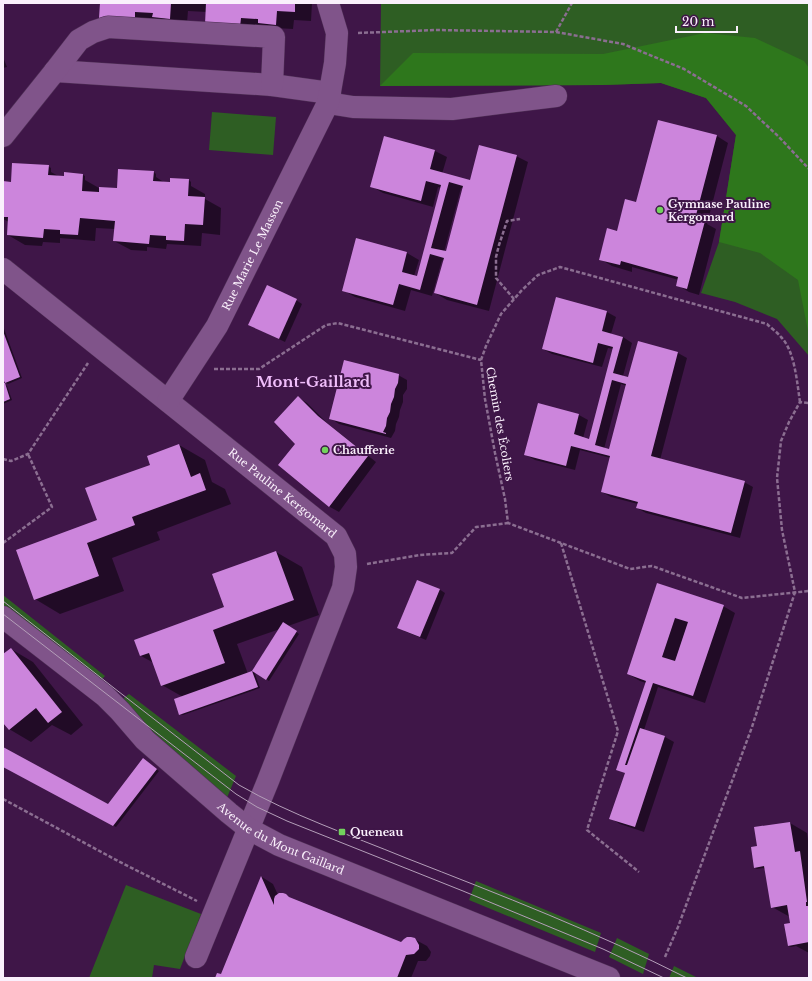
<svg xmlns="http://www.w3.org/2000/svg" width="812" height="981" viewBox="0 0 812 981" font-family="'Libre Baskerville',serif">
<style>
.green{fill:#2e5e23}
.forest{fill:#2e771c}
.shadow{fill:#0007;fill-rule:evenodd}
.building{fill:#cc85dc;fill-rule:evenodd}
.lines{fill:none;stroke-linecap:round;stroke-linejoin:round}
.minor-casing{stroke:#4f3056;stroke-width:23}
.path{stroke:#8b6e91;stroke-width:2.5;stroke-dasharray:4 2;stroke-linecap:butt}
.minor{stroke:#80548a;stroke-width:22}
.tram{stroke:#b49fb9;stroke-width:1}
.poi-dot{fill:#72d25d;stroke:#3f1648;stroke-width:1.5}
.labels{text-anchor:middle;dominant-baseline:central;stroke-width:4;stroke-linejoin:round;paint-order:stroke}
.poi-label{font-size:11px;font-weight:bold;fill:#faf0fc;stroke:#3f1648;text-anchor:start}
.street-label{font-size:11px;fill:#faf0fc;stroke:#3f1648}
.district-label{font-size:15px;font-weight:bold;fill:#efbdfa;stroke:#3f1648}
</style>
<rect width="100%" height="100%" fill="#3f1648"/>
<g class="green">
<polygon points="381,3 809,3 809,356 777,319 735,302 701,293 719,242 736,135 706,98 661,83 603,85 380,86"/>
<polygon points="212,112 276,117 273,155 209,150"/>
<polygon points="3,595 105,676 98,683 3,609"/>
<polygon points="129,694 236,776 226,800 120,701"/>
<polygon points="476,881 601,933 595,952 469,900"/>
<polygon points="126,885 201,914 180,969 154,965 152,978 89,978"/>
<polygon points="617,938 649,954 643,974 609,957"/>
<polygon points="674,966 698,978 669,978"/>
</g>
<polygon class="forest" points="705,33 755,38 804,61 809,68 809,336 798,280 760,253 719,242 736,135 706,98 661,83 603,85 380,86 413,53 603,54"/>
<g class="shadow">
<polygon points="97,3 312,3 311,21 294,20 293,29 258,27 257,31 207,12 188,11 187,23 152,26"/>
<polygon points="3,57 7,67 3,68"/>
<polygon points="717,136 728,143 707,224 716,229 699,295 689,292 677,285 679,280 632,267 632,272 612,266 600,259 637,204"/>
<path d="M435,151L447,157L442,174L471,181L516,156L528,162L489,311L447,300L435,293L444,261L442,260L432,296L411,290L405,311L355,297L343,290L357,239L407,253L419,260L414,276L418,277L441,188L438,187L433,207L383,193L371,186ZM461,188L464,189L446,253L444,252Z"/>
<polygon points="48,166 51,168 51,172 60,177 83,175 85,176 85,180 99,188 116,189 154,172 156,174 156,177 165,183 189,180 191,182 191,186 205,194 205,199 221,208 220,235 202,233 201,246 167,244 166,249 147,247 147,251 131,250 114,241 115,229 96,228 95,241 60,238 60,243 43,242 42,246 25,245 8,235 9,222 3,219 3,182 12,183"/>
<polygon points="296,300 302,304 285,342 256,328"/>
<path d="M607,312L616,317L611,334L623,337L632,343L623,376L629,378L638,342L678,353L687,358L660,460L744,482L753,487L740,538L646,513L637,508L638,504L611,497L602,492L611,458L580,450L575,470L535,460L526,455L539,404L579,415L588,420L583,438L590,440L614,349L608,348L602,367L552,354L543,349ZM621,384L627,386L614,451L604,449Z"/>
<polygon points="3,326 22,378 8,384 5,382 3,376"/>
<polygon points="398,375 407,380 407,389 403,395 403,402 400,410 399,417 396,424 395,431 391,438 339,424 330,418"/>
<polygon points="4,384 7,386 12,400 3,404 3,385"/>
<polygon points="298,397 307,403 327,423 376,462 339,512 330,507 280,465 296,444"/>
<polygon points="179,445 205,460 212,482 225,489 231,504 157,532 160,540 112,558 124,591 60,614 35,599 98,521"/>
<path d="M276,552L302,567L319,615L288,626L299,634L269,681L254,671L260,688L183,715L180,714L183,697L162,685L154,663L141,656L225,608ZM280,629L253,672L248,674L237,644Z"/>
<polygon points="658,584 723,606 735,613 705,703 658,687 644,730 665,737 674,742 644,832 620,824 610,818 626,773 617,769 646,683 640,681 628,674"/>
<polygon points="439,589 445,593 426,640 404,631"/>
<polygon points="11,649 33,662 83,725 71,735 52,725 31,742 9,729 3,721 3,655"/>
<polygon points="3,748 109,805 146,761 159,771 116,827 3,766"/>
<polygon points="790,823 807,833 809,848 809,953 796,946 791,947 788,946 791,924 790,917 772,907 766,870 763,868 757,869 755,868 758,846"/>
<polygon points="262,877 273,884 278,895 296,901 401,944 414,939 427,946 431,952 430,956 426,961 418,961 411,978 216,978 222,976"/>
</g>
<g class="building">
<polygon points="100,3 171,3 170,19 152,17 153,13 135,12 135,21 99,18"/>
<polygon points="206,3 295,3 295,12 277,11 276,25 258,23 258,19 241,18 240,27 205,24"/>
<polygon points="658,120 717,135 695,219 705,221 687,289 676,286 678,277 621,261 620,265 599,260 607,228 617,231 625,199 636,202"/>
<path d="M384,136L435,150L430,169L470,180L479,145L517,155L477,305L434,293L444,258L430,254L420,290L399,284L393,305L342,291L356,238L407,252L402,272L417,276L441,185L426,181L421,201L370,187ZM449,182L463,186L446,251L431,248Z"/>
<polygon points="12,163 49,165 48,175 64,176 64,172 83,174 82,191 99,192 99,187 117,188 118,169 154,171 153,181 170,182 170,178 189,179 188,196 205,197 203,225 185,224 184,241 166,240 166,236 150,235 149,244 113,241 115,221 80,218 78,235 60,234 60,230 44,229 43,238 7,235 8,217 3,217 3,181 11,182"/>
<polygon points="267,285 297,299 279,339 248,325"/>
<path d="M556,297L607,311L602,331L623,337L613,373L628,377L638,341L678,352L651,456L745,481L731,533L636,508L638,502L601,492L610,456L571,446L566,466L524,455L538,403L579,414L574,434L589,439L613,347L598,343L593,363L542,349ZM612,380L626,384L609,449L595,445Z"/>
<polygon points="3,331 20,377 5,383 3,379"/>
<polygon points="344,360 399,374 398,383 395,389 394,397 391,404 390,412 387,418 386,426 383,432 386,433 386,434 329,419"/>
<polygon points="3,383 5,383 10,399 3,402"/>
<polygon points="298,396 318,416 368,456 329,507 278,465 295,444 274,422"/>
<polygon points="179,444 191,477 200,473 206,490 132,517 135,525 87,543 99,576 34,600 16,550 97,520 85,488 150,465 147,456"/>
<polygon points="276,551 294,600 213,630 225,663 161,686 149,653 140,656 134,640 224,607 212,574"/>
<polygon points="417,580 440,589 420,637 397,628"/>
<path d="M657,583L724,605L693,696L653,683L625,765H627L640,728L665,736L635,827L609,819L625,773L616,770L646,681L627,674ZM675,618L688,622L675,661L662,657Z"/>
<polygon points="283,622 297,631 266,680 252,671"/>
<polygon points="11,648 62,712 48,723 36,708 9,730 3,723 3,654"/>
<polygon points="252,671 258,687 179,715 174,699"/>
<polygon points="3,747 108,804 143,758 157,769 113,826 3,767"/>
<polygon points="790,822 795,852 800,851 807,902 806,902 806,906 809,906 809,942 788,946 784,924 790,923 787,905 771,908 764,866 754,868 751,847 757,846 754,827"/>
<polygon points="261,876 274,905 274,899 275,896 279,893 283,893 286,894 289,897 401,942 404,939 407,937 411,937 415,938 419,945 419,949 414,954 406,955 397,978 215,978 217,973 221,974"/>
</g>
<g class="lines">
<g class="minor-casing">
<g id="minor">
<polyline points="55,71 272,85 330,93"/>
<polyline points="328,103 353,107 452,109 556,96"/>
<polyline points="3,136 55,71 79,40 93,32 108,27 274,37 272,85"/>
<path id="s1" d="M3,269L336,536L345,554L346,567L343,588L268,781L196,957"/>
<path id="s2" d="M168,401L217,326L328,103L335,63L337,33L328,3"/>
<path id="s3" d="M3,617L105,696L120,711L145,740L229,813L249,829L279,845L609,978"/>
</g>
</g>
<g class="path">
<polyline points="556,32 572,3"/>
<polyline points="358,33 435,30 556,32 623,44 684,69 746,106 779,137 809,169"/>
<polyline points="514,299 496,278 496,257 499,245 507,221 520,219"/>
<polyline points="214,369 259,369 326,325 338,323 481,360"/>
<path d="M800,402C797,383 795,351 781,337C777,332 771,328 767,324L560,267L538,275L522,290L501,314L486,346L481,360L485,399L495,453L505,499L508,523L630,569L652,566L742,598L809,591"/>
<polyline points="3,459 11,461 28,454 88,363"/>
<polyline points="3,543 52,507 28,454"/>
<polyline points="561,543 618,731 587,830 639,872"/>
<polyline points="367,564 420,555 452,553 476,527 508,523"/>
<polyline points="3,799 118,861 197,901"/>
<polyline points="665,957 678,927 752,727 795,592 782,530 777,478 781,441 789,422 800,402 809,403"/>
</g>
<use href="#minor" class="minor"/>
<g class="tram">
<path d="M3,601L114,688L239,785C291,815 350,835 406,858C501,895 596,932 687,978"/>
<polyline points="3,614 236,794 257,807 287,821 463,891 603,949 664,978"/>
</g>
</g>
<g class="poi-dot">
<circle cx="660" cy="210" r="4"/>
<circle cx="325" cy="450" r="4"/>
<rect x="338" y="828" width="8" height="8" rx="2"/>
</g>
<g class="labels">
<g class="poi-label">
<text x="668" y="204">Gymnase Pauline<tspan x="668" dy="13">Kergomard</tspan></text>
<text x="333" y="450">Chaufferie</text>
<text x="350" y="832">Queneau</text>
</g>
<g class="street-label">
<text stroke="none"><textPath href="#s2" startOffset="169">Rue Marie Le Masson</textPath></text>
<text transform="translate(500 424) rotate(80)">Chemin des Écoliers</text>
<text stroke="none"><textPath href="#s1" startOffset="358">Rue Pauline Kergomard</textPath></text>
<text stroke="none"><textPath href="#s3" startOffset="358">Avenue du Mont Gaillard</textPath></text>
</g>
<g class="district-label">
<text x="313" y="381">Mont-Gaillard</text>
</g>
</g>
<rect width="812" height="981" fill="none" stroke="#faf0fc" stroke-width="8"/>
<path d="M676 26v6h61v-6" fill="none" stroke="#faf0fc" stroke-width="2"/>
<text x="682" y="26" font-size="12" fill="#faf0fc" stroke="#3f1648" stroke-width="3" paint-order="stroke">20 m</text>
</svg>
